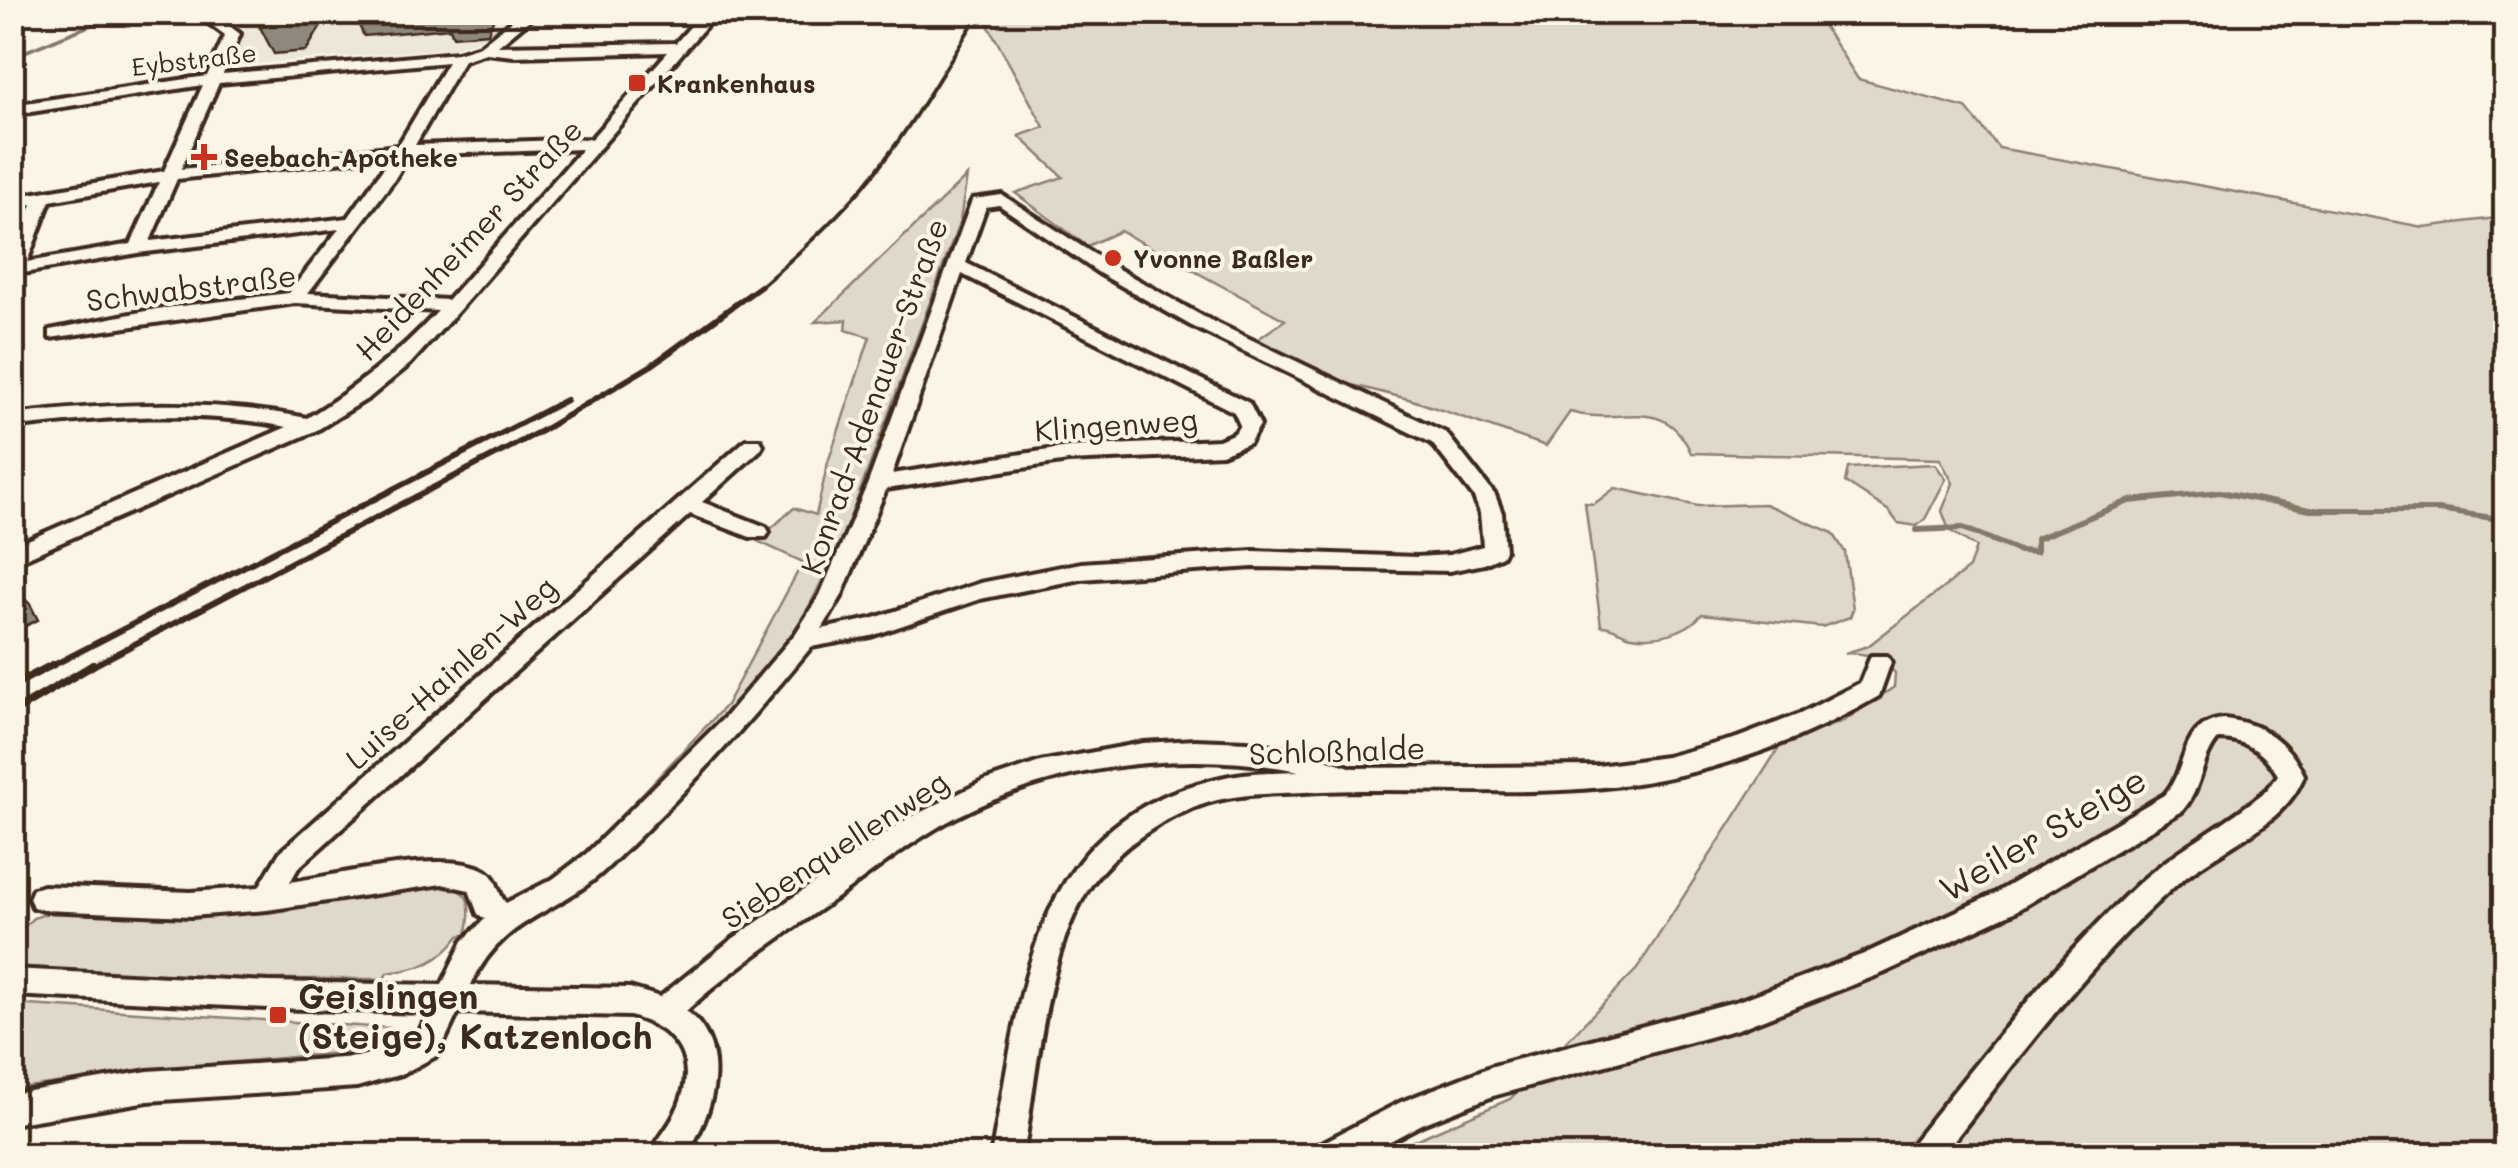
<svg xmlns="http://www.w3.org/2000/svg" width="2518" height="1168" viewBox="0 0 2518 1168" font-family="Mali,sans-serif">
<style>
.built{fill:#eee6d6}
.green{fill:#e0d8c8;stroke:#8e8173;stroke-width:2.5}
.lines{fill:none;stroke-linecap:round;stroke-linejoin:round}
.stream-far1{stroke:#85796b;stroke-width:4}
.stream{stroke:#85796b;stroke-width:6}
.minor-casing{stroke:#3b2a1e;stroke-width:8}
.minor{fill:#fcf5e5;fill-rule:evenodd}
.rail-far2{stroke:#3b2a1e;stroke-width:4}
.rail-far1{stroke:#3b2a1e;stroke-width:6}
.rail{stroke:#3b2a1e;stroke-width:8}
.shaded-wall{fill:#8f887d;stroke:#3b2a1e;stroke-width:2.5}
.building{fill:#ccc2b3;stroke:#3b2a1e;stroke-width:2.5}
.poi-dot{fill:#c8321e;stroke:#fcf5e5;stroke-width:4}
.labels{text-anchor:middle;dominant-baseline:central;stroke-width:8;stroke-linejoin:round;paint-order:stroke}
.far-street-label{font-size:25px;fill:#3b2a1e;stroke:#fcf5e5}
.far-poi-label{font-size:25px;font-weight:bold;fill:#3b2a1e;stroke:#fcf5e5;text-anchor:start}
.street-label{font-size:30px;fill:#3b2a1e;stroke:#fcf5e5}
.near-street-label{font-size:35px;fill:#3b2a1e;stroke:#fcf5e5}
.near-poi-label{font-size:35px;font-weight:bold;fill:#3b2a1e;stroke:#fcf5e5;text-anchor:start}
</style>
<rect width="100%" height="100%" fill="#fcf5e5"/>
<filter id="ink" filterUnits="userSpaceOnUse"><feTurbulence type="fractalNoise" baseFrequency=".01" numOctaves="2"/><feDisplacementMap in="SourceGraphic" scale="20" xChannelSelector="R" yChannelSelector="G"/><feConvolveMatrix kernelMatrix="1 2 1 2 8 2 1 2 1" color-interpolation-filters="sRGB"/></filter>
<g filter="url(#ink)">
<polygon class="built" points="233,13 510,13 504,31 455,48 226,66 250,15"/>
<g class="green">
<path d="M995,12L1815,13L1858,79L1966,108L1999,148L2423,227L2505,217V1155H1381L1510,1099L1637,969L1782,743L1844,721L1894,687L1895,673C1880,656 1868,653 1845,653L1868,646L1969,568L1976,547L1949,530L1942,511L1953,483L1940,459L1691,453C1664,392 1620,427 1570,412L1546,446L1412,400L1329,379L1258,339L1285,320L1120,231L1087,246L1015,193L1063,177L1019,136L1044,127L988,25Z"/>
<polygon points="967,176 960,221 842,540 804,617 753,688 619,828 613,825 726,705 803,562 757,541 794,508 816,515 828,462 870,337 846,330 847,320 815,322"/>
<polygon points="1935,464 1946,479 1925,519 1917,526 1898,523 1889,511 1845,482 1848,468"/>
<path d="M1615,488L1698,506L1765,504L1833,533L1845,552L1853,609L1850,617L1822,627L1702,614C1687,633 1656,640 1632,636C1620,634 1614,626 1601,626L1585,503L1594,504Z"/>
<path d="M429,884C468,886 475,898 466,935L459,936C439,963 420,969 387,973L384,979H182L13,967L12,939L33,918L52,912Z"/>
<polygon points="13,1004 390,1028 375,1050 165,1068 13,1089"/>
</g>
<g class="lines">
<polyline class="stream-far1" points="12,57 123,12"/>
<polyline class="stream" points="1917,530 1963,528 2019,551 2036,552 2036,539 2129,501 2220,492 2310,510 2438,510 2506,520"/>
<g class="minor-casing">
<g id="minor">
<path d="M194,12H211L240,34L223,74L457,53L480,46L523,12H539L498,46L676,43L703,12H718L459,310L410,364L370,397L317,430L12,564V547L287,427C195,409 105,417 12,428V415C113,403 207,399 307,418C358,387 398,354 438,311L295,303L50,338V330L156,309L289,293L339,229L138,253L12,275V255L32,204L12,207V197L164,171L203,85L12,115V105L207,76L225,35ZM668,52L591,139L415,145L464,60L486,53L514,56ZM448,62L398,146L181,169L219,83ZM582,149L448,300L308,293L394,180L409,155ZM392,156L348,218L150,241L177,179ZM159,182L131,244L27,262L50,201Z"/>
<path d="M1002,195L1111,265L1204,317L1446,433L1495,495L1502,513L1505,550L1502,556L1484,564L1449,571L1253,567L1081,579L980,599L871,636L811,647C747,725 680,799 607,868C556,916 503,915 471,985L630,988L660,997L731,940L907,819L984,781L1040,762L1143,743L1195,740L1247,742L1297,750L1353,768L1598,766L1666,757L1737,738L1800,714L1860,683L1871,656H1887L1891,662L1879,696C1803,740 1717,772 1630,784C1522,799 1412,785 1304,792C1271,794 1239,793 1207,803C1163,817 1118,847 1091,885C1045,951 1037,1076 1023,1156H991C1024,988 1027,816 1230,776C1253,772 1276,772 1299,771C1185,749 1062,763 958,816C913,839 873,872 832,901C782,936 731,970 686,1011C733,1047 714,1114 685,1156H650C656,1140 668,1129 675,1114C700,1064 681,1030 630,1016L458,1012L438,1055L402,1074L357,1087L148,1101L12,1124V1094L148,1071L357,1057L396,1047L418,1035L429,1012L268,1008L12,995V969L268,982L442,985L463,941L485,919L478,914L469,890L442,884L267,910L191,916L43,910L33,907L29,898L33,889L43,886L191,892L259,887L280,852L746,440H760L763,445L760,450L702,502L766,527L769,532L766,537H750L690,514L298,868L290,882C336,876 447,848 486,871C499,879 497,894 506,903L553,879L586,854L726,716L796,633L820,595L868,483L971,203L973,199ZM999,205L1099,273L1190,325L1432,443L1474,497L1480,513L1483,546L1449,555L1416,557L1253,551L1081,563L980,583L871,619L822,629L841,597L886,489L1068,461L1222,454L1249,443L1260,425L1249,403L966,263L986,207ZM962,274L1234,412L1240,425L1235,433L1219,440L1068,447L892,474Z"/>
<path d="M2224,719C2262,723 2287,741 2304,775C2286,826 2217,849 2178,883C2088,963 2016,1061 1942,1156H1907L1911,1145C1983,1055 2054,963 2138,884C2179,847 2227,824 2268,789L2278,775C2265,752 2245,739 2218,739C2201,758 2202,789 2182,811L2014,912L1883,973L1738,1029L1493,1096L1422,1124L1362,1156H1314L1318,1145L1401,1102L1493,1066L1738,1001L1864,954L1994,894L2164,795C2189,769 2179,723 2224,719Z"/>
</g>
</g>
<use href="#minor" class="minor"/>
<path class="rail-far2" d="M759,288C796,256 832,223 864,186C909,132 943,71 980,12"/>
<g class="rail-far1">
<polyline points="48,668 566,400"/>
<polyline points="89,668 543,430 652,365 761,286"/>
</g>
<g class="rail">
<polyline points="12,686 52,665"/>
<polyline points="12,713 93,665"/>
</g>
</g>
<g class="shaded-wall">
<polygon points="299,12 326,12 327,16 306,51 274,54 260,27"/>
<polygon points="353,12 496,12 488,33 453,36 450,28 364,36"/>
<polygon points="19,594 30,604 38,620 21,628 18,634 12,636 12,616"/>
</g>
<g class="building">
<polygon points="268,12 299,12 292,24 260,27"/>
<polygon points="19,594 27,609 12,616 12,597"/>
</g>
</g>
<g class="poi-dot">
<rect x="627" y="73" width="20" height="20" rx="5"/>
<path d="M199 142h10v10h10v10h-10v10h-10v-10h-10v-10h10z"/>
<circle cx="1113" cy="258" r="10"/>
<rect x="268" y="1005" width="20" height="20" rx="5"/>
</g>
<g class="labels">
<g class="far-street-label">
<text transform="translate(194 59) rotate(-7)">Eybstraße</text>
</g>
<g class="far-poi-label">
<text x="657" y="83">Krankenhaus</text>
<text x="224" y="157">Seebach-Apotheke</text>
<text x="1133" y="258">Yvonne Baßler</text>
</g>
<g class="street-label">
<text transform="translate(468 239) rotate(-47)">Heidenheimer Straße</text>
<text transform="translate(191 287) rotate(-7)">Schwabstraße</text>
<text transform="translate(873 396) rotate(-70)">Konrad-Adenauer-Straße</text>
<text transform="translate(1116 424) rotate(-4)">Klingenweg</text>
<text transform="translate(450 672) rotate(-42)">Luise-Hainlen-Weg</text>
<text transform="translate(1337 750) rotate(-2)">Schloßhalde</text>
<text transform="translate(834 849) rotate(-33)">Siebenquellenweg</text>
</g>
<g class="near-street-label">
<text transform="translate(2042 833) rotate(-30)">Weiler Steige</text>
</g>
<g class="near-poi-label">
<text x="298" y="995">Geislingen<tspan x="298" dy="40">(Steige), Katzenloch</tspan></text>
</g>
</g>
<rect width="2518" height="1168" fill="none" stroke="#fcf5e5" stroke-width="50"/>
<rect x="25" y="25" width="2468" height="1118" fill="none" stroke="#3b2a1e" stroke-width="4" filter="url(#ink)"/>
</svg>
